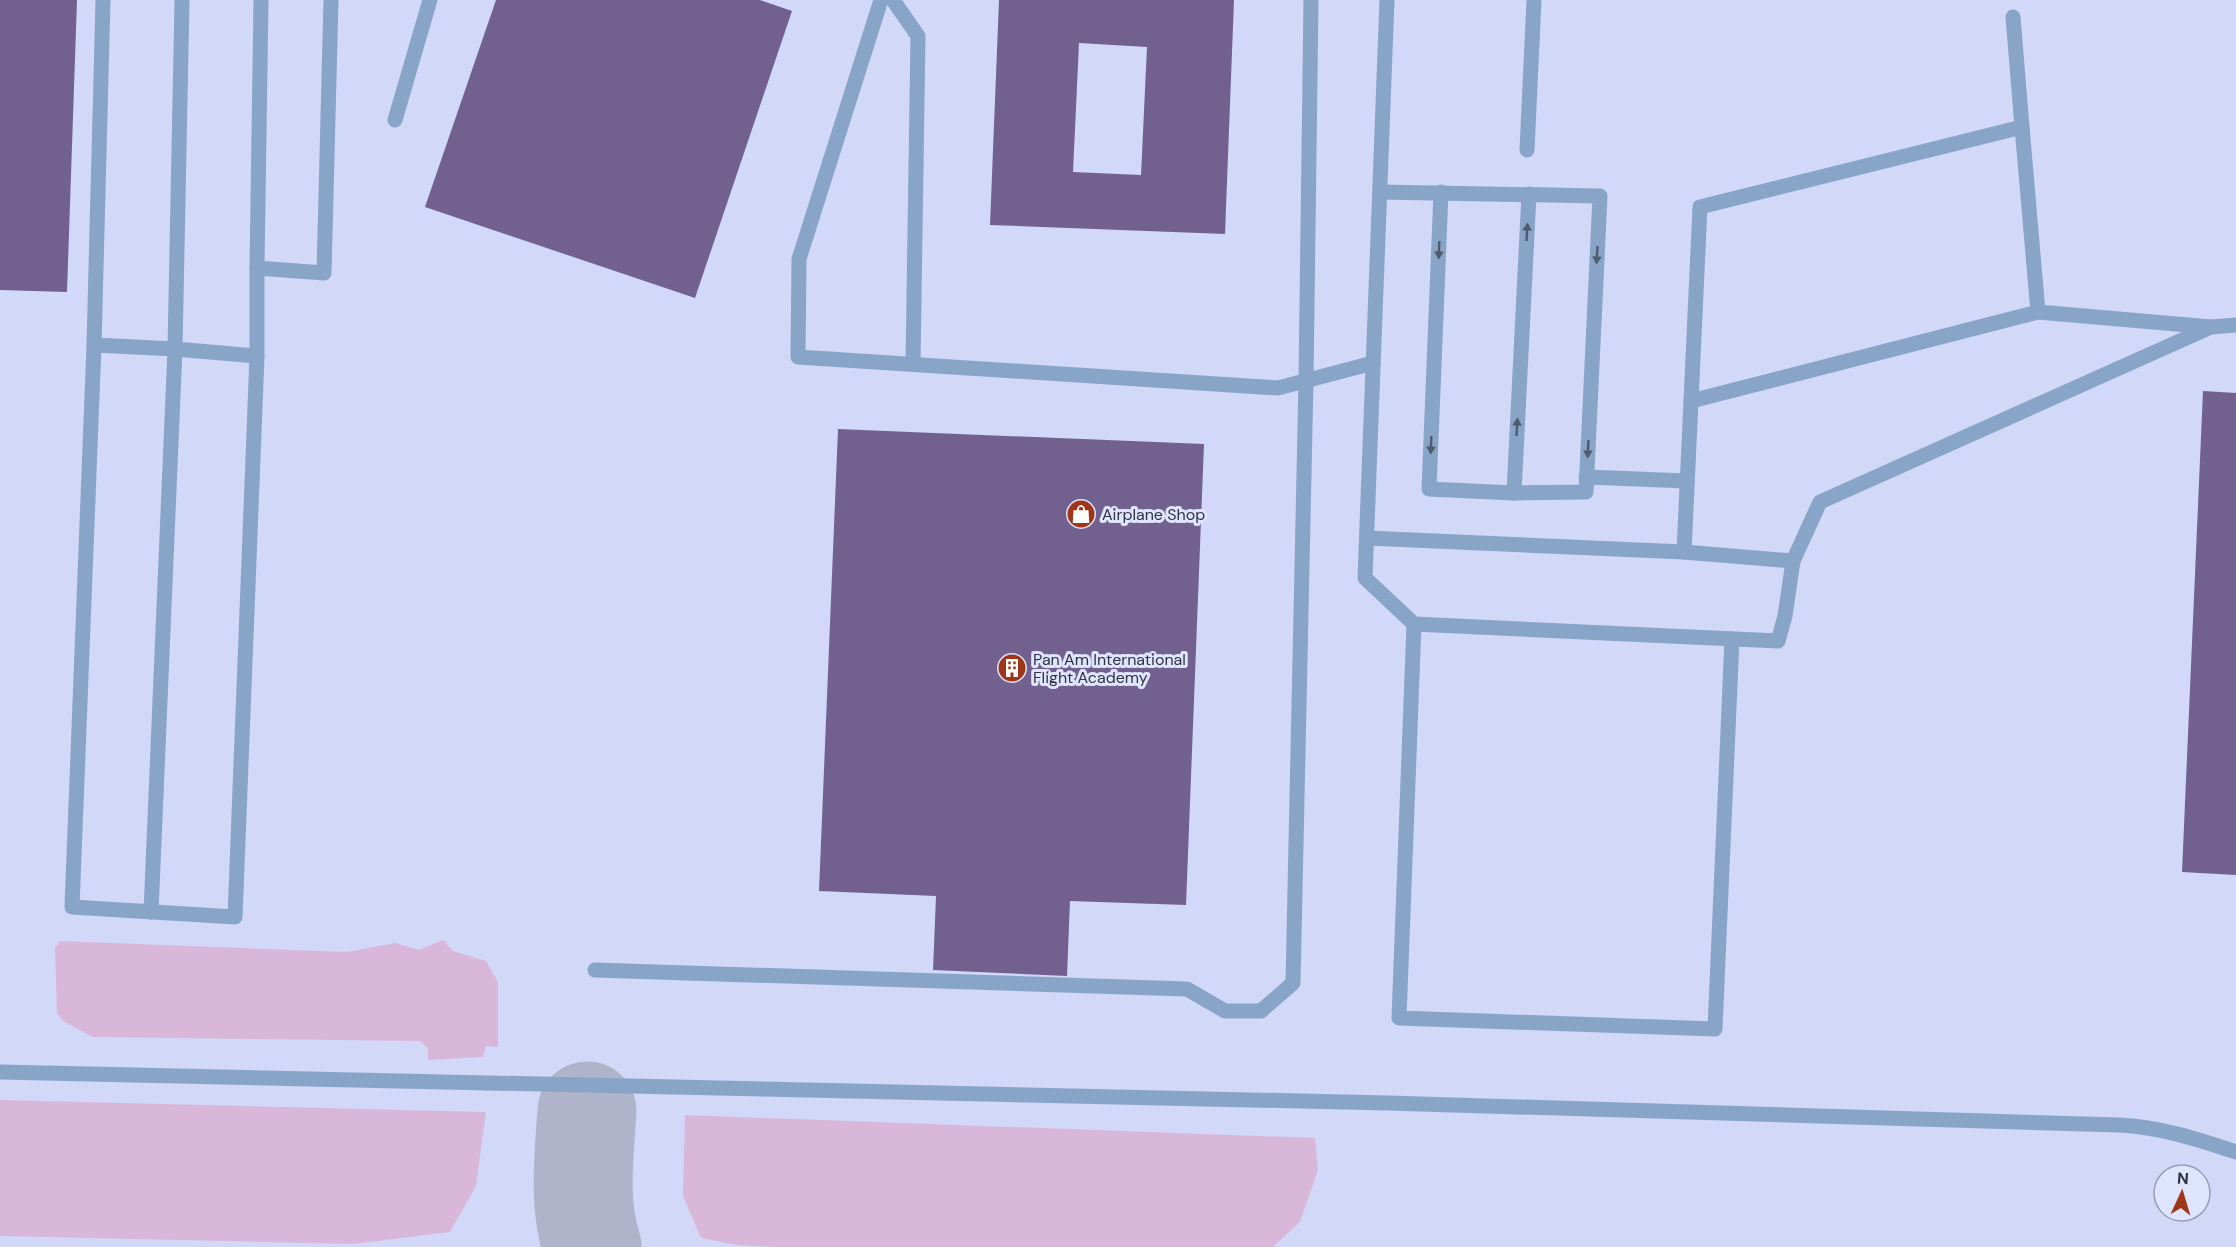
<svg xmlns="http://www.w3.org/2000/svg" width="2236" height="1247" viewBox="0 0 2236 1247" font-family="'DM Sans',sans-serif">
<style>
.built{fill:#d2d8f8;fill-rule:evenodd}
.green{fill:#d9b7da}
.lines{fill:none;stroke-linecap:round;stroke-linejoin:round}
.taxiway{stroke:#b0b4ca;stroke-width:99}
.building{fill:#72618f;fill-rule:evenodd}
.lane{stroke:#88a4c6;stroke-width:15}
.oneway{fill:#505b6e}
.labels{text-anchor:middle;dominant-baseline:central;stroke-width:6;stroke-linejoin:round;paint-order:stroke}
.poi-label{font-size:16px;fill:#32333e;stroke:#dfe4ff;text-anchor:start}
</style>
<rect width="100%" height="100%" fill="#dfe4ff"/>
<path class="built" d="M0,0H2236V1247H0ZM2164,1175H2200V1211H2164Z"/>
<g class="green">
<polygon points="443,940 453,951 486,961 498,982 498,1047 486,1046 483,1057 428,1060 428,1049 420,1041 93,1037 63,1021 57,1013 55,948 60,941 347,952 395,943 419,950"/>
<polygon points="0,1100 486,1112 476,1186 450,1232 354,1244 0,1236"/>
<polygon points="685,1115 1315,1138 1318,1170 1300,1222 1273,1247 775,1247 736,1245 701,1238 683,1196"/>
</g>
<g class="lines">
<path class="taxiway" d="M587,1111C584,1157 578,1202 592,1247"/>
</g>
<g class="building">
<polygon points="0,0 77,0 67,292 0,290"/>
<polygon points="496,0 760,0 792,11 695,298 425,207"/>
<path d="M999,0H1234L1225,234L990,225ZM1079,43L1147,47L1141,175L1073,172Z"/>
<polygon points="2203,391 2236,393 2236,875 2182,872"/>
<polygon points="838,429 1204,444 1186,905 1070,901 1067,976 933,970 936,896 819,891"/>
</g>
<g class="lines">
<g class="lane">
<polyline points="103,0 94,345 175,349 151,912"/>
<polyline points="182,0 175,349 257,356 257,268"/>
<polyline points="261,0 257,268 324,273 331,0"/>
<polyline points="881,0 799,259 798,357 1278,388 1373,363"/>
<polyline points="893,0 918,36 913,364"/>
<polyline points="2013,17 2022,127"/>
<polyline points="395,120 430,0"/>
<polyline points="1527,150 1534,0"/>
<polyline points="1380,192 1600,196 1586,492 1514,493"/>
<polyline points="1441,192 1429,489 1514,493 1529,194"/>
<polyline points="94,345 72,907 235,917 257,356"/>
<polyline points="1691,401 2038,312"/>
<polyline points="1586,477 1687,481"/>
<polyline points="1367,538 1684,552 1793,561 1785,616 1778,641 1414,624 1365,578 1387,0"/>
<polyline points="1684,552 1700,207 2022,127 2038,312 2211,327"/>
<polyline points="1793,561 1820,502 2211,327 2236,325"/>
<polyline points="1414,624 1399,1018 1715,1029 1732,639"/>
<polyline points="595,970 1187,989 1225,1011 1261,1011 1293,983 1306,381 1311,0"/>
<path d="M0,1072L1388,1103L2119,1125C2160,1127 2197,1139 2236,1152"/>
</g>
</g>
<defs><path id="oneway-solid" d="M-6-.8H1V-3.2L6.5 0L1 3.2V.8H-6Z" transform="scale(1.5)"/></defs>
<g class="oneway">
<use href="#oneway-solid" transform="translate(1527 232) rotate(-87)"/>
<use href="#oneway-solid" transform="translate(1439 250) rotate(92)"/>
<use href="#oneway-solid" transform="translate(1597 255) rotate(93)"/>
<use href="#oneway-solid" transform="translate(1517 427) rotate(-87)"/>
<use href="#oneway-solid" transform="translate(1431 445) rotate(92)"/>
<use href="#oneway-solid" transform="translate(1588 449) rotate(93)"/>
</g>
<defs>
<g id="shop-disc" transform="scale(1.5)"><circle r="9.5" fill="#9e3618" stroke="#dfe4ff"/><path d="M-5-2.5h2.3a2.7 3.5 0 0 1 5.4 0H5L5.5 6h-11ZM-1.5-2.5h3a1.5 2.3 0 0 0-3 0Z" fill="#fff"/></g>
<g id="building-disc" transform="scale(1.5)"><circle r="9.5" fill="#9e3618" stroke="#dfe4ff"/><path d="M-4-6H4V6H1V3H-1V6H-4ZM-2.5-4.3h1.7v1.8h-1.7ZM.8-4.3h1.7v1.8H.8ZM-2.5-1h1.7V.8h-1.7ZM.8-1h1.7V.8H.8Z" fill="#fff"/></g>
</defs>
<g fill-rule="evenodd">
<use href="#shop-disc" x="1081" y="514"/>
<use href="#building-disc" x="1012" y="668"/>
</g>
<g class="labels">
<g class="poi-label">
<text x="1102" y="514">Airplane Shop</text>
<text x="1033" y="659">Pan Am International<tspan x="1033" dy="18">Flight Academy</tspan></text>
</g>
</g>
<g transform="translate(2182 1193) rotate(4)"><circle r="28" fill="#dfe4ff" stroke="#9a9db2" stroke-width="1.5"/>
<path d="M0-4.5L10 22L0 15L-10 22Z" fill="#9e3618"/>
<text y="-9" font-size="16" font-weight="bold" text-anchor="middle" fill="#32333e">N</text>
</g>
</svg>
